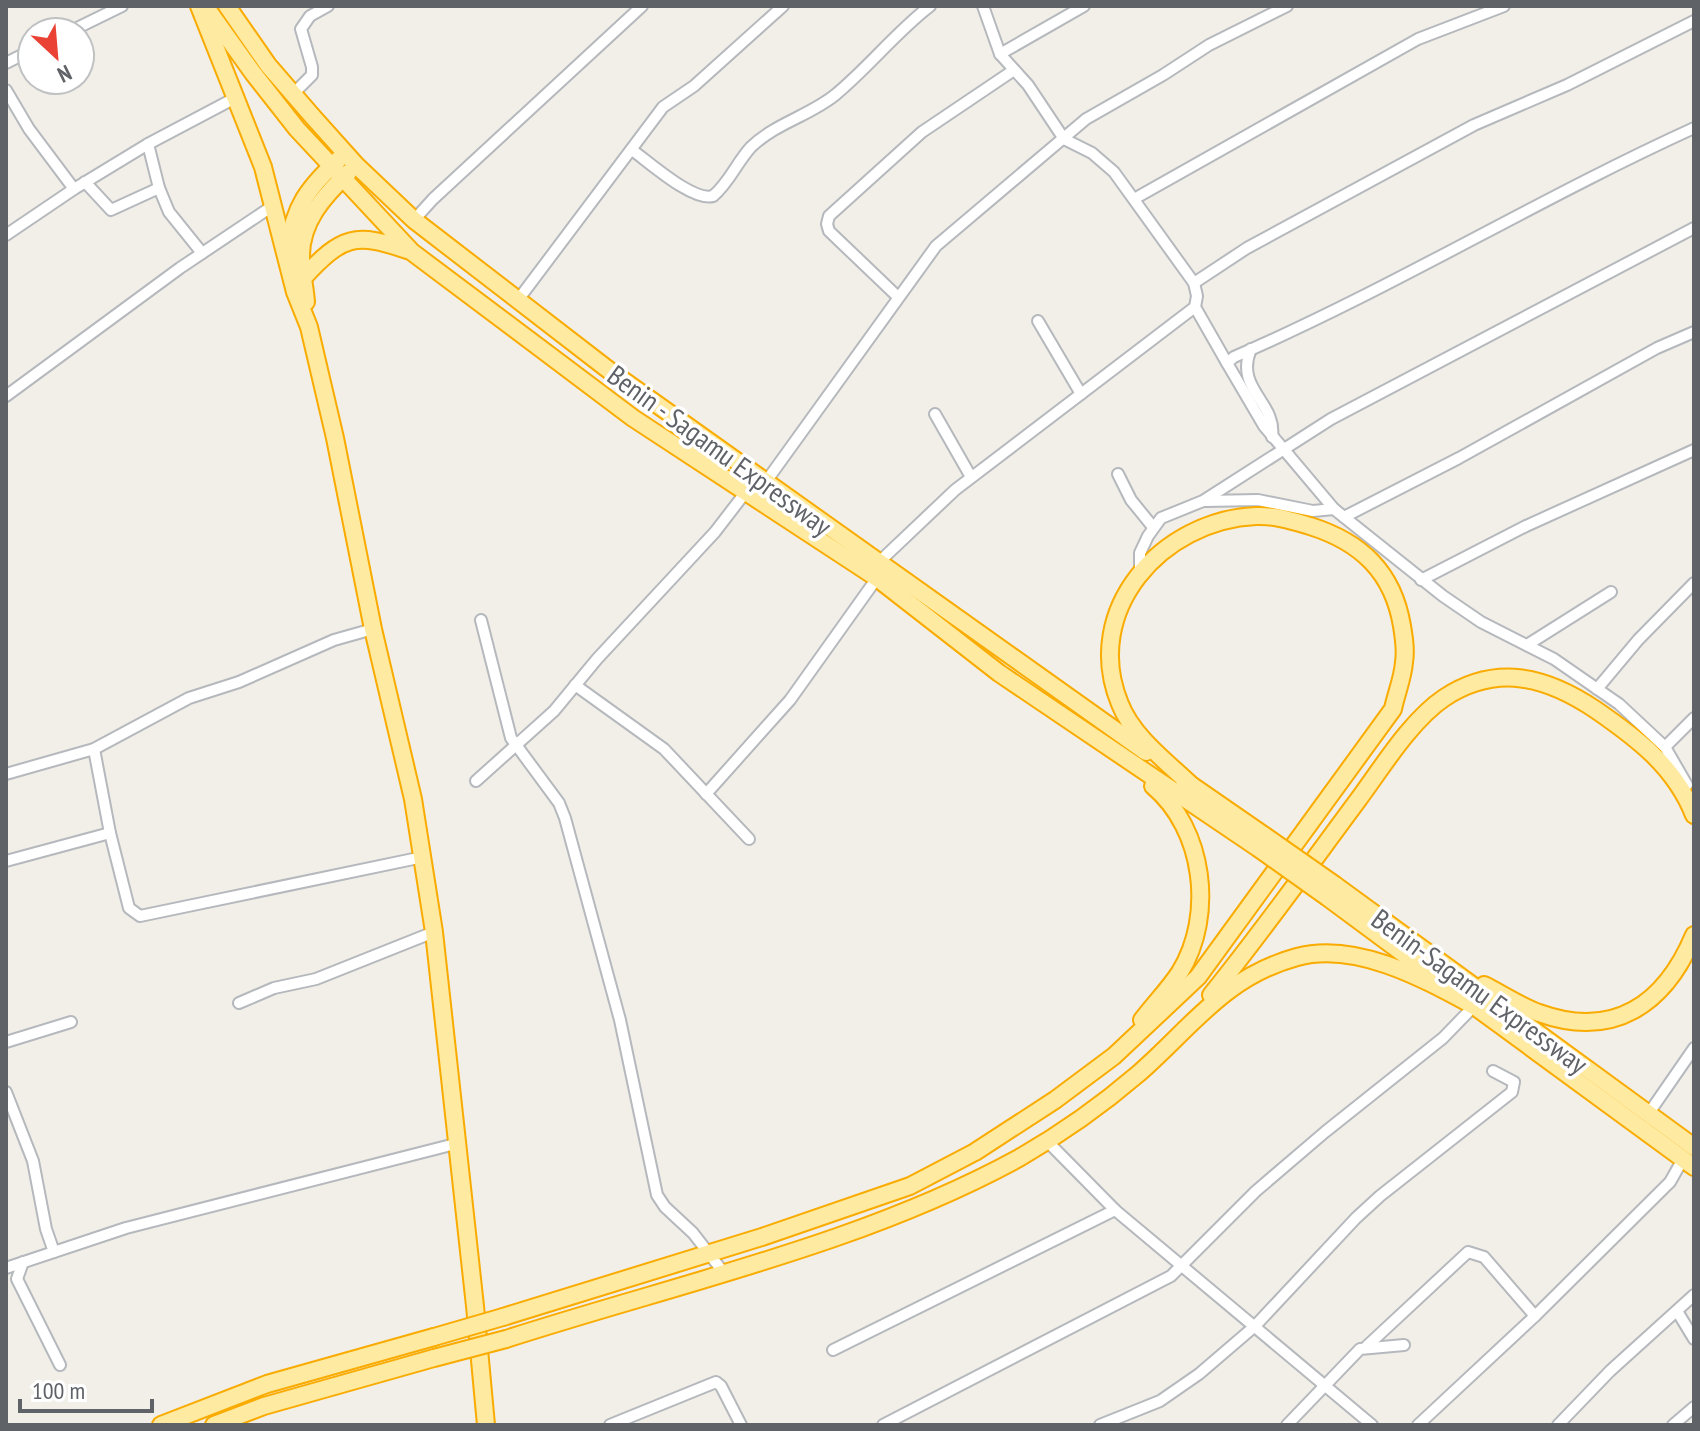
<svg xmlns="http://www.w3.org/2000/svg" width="1700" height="1431" viewBox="0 0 1700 1431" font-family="'PT Sans Narrow',sans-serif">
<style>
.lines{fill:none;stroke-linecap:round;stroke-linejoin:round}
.minor-casing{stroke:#b5b8bc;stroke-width:14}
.trunk-casing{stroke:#f9ab00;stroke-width:20}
.minor{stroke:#fff;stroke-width:10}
.trunk{stroke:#feeaa1;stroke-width:16}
.trunk-bridge-casing{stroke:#f9ab00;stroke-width:20;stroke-linecap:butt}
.trunk-bridge{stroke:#feeaa1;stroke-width:16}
.labels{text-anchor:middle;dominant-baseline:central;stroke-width:7;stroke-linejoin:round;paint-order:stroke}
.street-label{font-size:28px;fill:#5f6368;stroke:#fff}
</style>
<rect width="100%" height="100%" fill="#f1efe8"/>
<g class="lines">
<g class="minor-casing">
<g id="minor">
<polyline points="983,6 1000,54 1028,85 1064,139 1092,153 1114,172 1194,283 1197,296 1195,307 1227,363"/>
<polyline points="69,32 122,6"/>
<polyline points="1000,54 1084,6"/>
<polyline points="6,63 32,50"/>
<polyline points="6,90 29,129 74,189"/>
<polyline points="293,94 312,75 312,67 301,29 310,16 328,6"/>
<polyline points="148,144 159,188 169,212 202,253"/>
<path d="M632,150C649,162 693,202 713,196C729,183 737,162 751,147C776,123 809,116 835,95C869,67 895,33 930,6"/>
<polyline points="85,182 111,210 159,188"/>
<polyline points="1134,199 1418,39 1504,6"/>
<polyline points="414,220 433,199 642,6"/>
<polyline points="6,235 74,189 148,144 235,98"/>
<polyline points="1194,283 1247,248 1474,125 1567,85 1694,21"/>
<polyline points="898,297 829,231 827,224 829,216 922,132 1014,70"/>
<polyline points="518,300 663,107 694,86 783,6"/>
<polyline points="1038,321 1081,394"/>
<path d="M1251,349C1234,389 1277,402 1272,437"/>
<polyline points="6,396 180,268 274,205"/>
<polyline points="935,414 971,477"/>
<polyline points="1118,474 1131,500 1153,527"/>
<polyline points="765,483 936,246 1086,119 1163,75 1209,45 1287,6"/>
<polyline points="1205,501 1258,500 1313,511 1334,509"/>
<polyline points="1344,517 1459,458 1657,348 1694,332"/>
<polyline points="878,563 955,490 1195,307"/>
<polyline points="1140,574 1140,553 1148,536 1161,518 1203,501 1331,419 1694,228"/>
<polyline points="1421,580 1526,526 1694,450"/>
<polyline points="481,620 511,738 559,803 565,818 620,1020 657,1195 665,1207 693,1233 724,1273"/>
<polyline points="1527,645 1611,592"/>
<polyline points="575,685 664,749 749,839"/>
<polyline points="1597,689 1638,640 1694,583"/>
<polyline points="1665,747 1694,718"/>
<polyline points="94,749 110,833 129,908 140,916 423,857"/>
<polyline points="6,774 94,749 189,698 239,682 334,640 373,629"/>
<polyline points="476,781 554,711 597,659 715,532 745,493"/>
<path d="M1687,785L1665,747L1619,704L1554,659L1481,622L1443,596L1334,509L1264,426L1227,363L1234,357C1391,289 1538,199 1694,128"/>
<polyline points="706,794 790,700 877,578"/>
<polyline points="6,861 110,833"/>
<polyline points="239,1003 274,988 316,979 434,932"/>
<polyline points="6,1042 71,1022"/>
<polyline points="6,1092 33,1161 46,1229 54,1252"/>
<polyline points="1649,1113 1694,1048"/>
<polyline points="1047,1141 1115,1210 1372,1425"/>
<polyline points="23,1262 17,1279 60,1365"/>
<polyline points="6,1268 126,1228 455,1144"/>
<polyline points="1677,1311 1694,1339"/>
<polyline points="1367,1346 1468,1252 1484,1257 1535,1316"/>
<polyline points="833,1350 1115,1210"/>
<polyline points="610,1425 716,1382 721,1386 741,1425"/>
<polyline points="883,1425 1171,1276 1256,1191 1325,1132 1443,1038 1474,1006"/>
<polyline points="1100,1425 1160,1401 1199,1374 1255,1326 1356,1218 1380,1196 1512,1092 1514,1082 1493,1071"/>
<polyline points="1287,1425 1360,1349 1404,1345"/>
<polyline points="1418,1425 1535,1316 1670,1182 1683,1159"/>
<polyline points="1558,1425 1610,1371 1694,1295"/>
<polyline points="1673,1425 1694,1407"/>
</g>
</g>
<g class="trunk-casing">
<g id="trunk">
<polyline points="199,6 263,167 295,292 309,327 335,438 373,629 413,799 434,932 475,1306 486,1425"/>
<polyline points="205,6 253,73 297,129 412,252 633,418 877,578 999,673 1258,848"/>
<polyline points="227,6 268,65 313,117 356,165 414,220 610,371 1146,752"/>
<path d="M289,248C293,207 309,187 338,160"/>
<path d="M304,277C342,236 355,232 407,250"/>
<path d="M306,302C305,287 301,272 301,258C300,222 324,196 348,173"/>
<polyline points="1184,780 1265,836"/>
<polyline points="1335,885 1694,1147"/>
<polyline points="1327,897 1431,974"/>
<path d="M1484,985C1502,994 1520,1006 1539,1013C1614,1040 1665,1004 1694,935"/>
<path d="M1211,995C1262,932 1309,866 1358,800C1381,769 1411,720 1444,698C1497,663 1547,677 1596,710C1638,739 1675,767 1694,815"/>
<polyline points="1466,1000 1694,1167"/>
<path d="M1142,1020C1154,1004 1169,989 1180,972C1215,915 1204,829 1153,786"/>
<path d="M503,1317L762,1237L910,1186L975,1152L1055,1100L1114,1056L1198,977L1393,709C1396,694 1403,678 1404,662C1406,650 1404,638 1402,626C1393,572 1361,542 1310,526C1293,521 1274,515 1256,516C1162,520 1081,610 1120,704C1133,737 1166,761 1191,785"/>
<path d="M506,1339C676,1284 862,1244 1019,1158C1059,1135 1103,1104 1138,1074C1192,1027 1224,977 1297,957C1356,941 1424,979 1474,1006"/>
<polyline points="161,1425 267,1384 434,1337"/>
<polyline points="214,1425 264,1406 434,1358"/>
</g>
</g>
<use href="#minor" class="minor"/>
<use href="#trunk" class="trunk"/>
<g class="trunk-bridge-casing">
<g id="trunk-bridge">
<polyline points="1265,836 1335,885"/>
<polyline points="1258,848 1327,897"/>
<polyline points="434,1337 503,1317"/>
<polyline points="434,1358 506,1339"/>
</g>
</g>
<use href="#trunk-bridge" class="trunk-bridge"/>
</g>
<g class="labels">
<g class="street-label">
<text transform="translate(720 450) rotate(36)">Benin - Sagamu Expressway</text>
<text transform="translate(1480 991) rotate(36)">Benin-Sagamu Expressway</text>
</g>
</g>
<rect width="1700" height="1431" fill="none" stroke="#5f6368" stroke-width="16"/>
<g transform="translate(56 56) rotate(154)"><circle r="38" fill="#ffffff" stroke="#bfc1c3" stroke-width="2"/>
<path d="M0-6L14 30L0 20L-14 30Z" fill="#ea4335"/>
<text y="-12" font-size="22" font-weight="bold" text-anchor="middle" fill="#5f6368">N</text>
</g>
<path d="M20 1399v12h132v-12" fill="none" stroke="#5f6368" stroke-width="4"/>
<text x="32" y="1399" font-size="24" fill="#5f6368" stroke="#ffffff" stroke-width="6" paint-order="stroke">100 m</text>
</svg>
